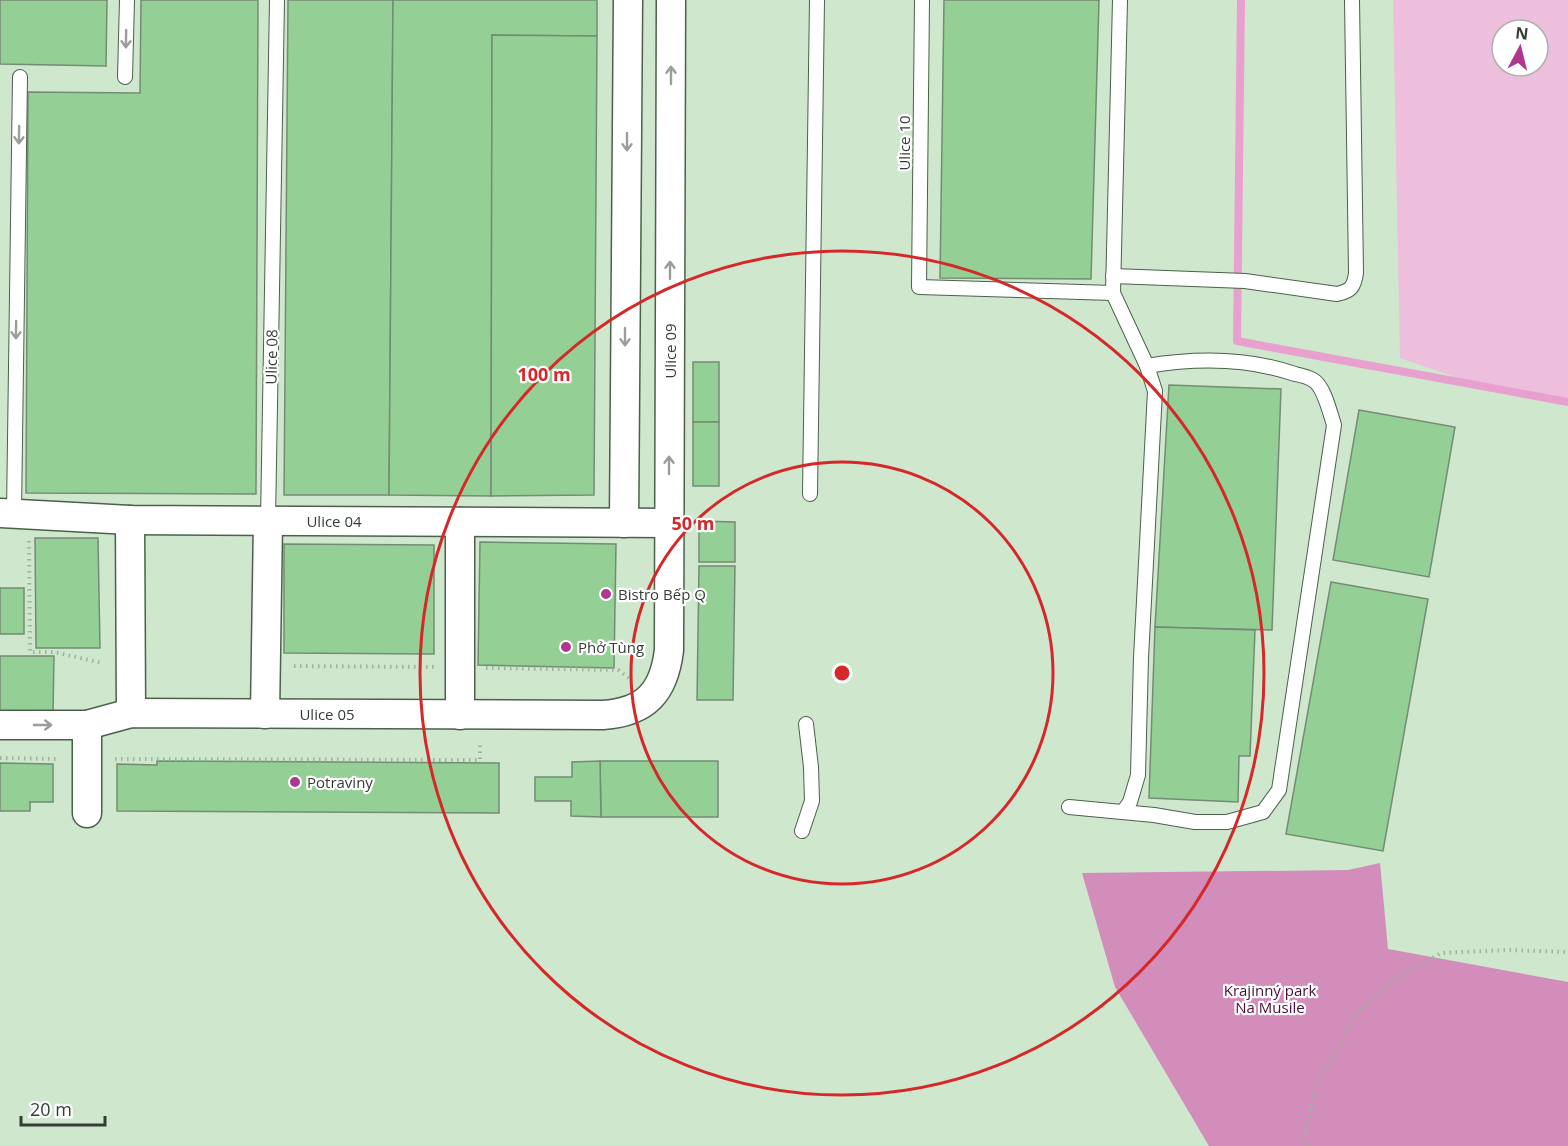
<svg xmlns="http://www.w3.org/2000/svg" width="1568" height="1146" viewBox="0 0 1568 1146" font-family="'Open Sans',sans-serif">
<style>
.green{fill:#eebedd;fill-rule:evenodd}
.forest{fill:#d28dbb}
.lines{fill:none;stroke-linecap:round;stroke-linejoin:round}
.stream{stroke:#e8a1cf;stroke-width:8}
.building{fill:#94cf95;stroke:#748c74;stroke-width:1.5}
.lane-casing{stroke:#4b614b;stroke-width:16}
.street-casing{stroke:#4b614b;stroke-width:31}
.path{stroke:#9fb39e;stroke-width:4;stroke-dasharray:1.5 4.5;stroke-linecap:butt}
.lane{stroke:#fff;stroke-width:14}
.street{stroke:#fff;stroke-width:28}
.oneway{stroke:#999e99}
.ring{fill:none;stroke:#d62828;stroke-width:3}
.poi-dot{fill:#af388e;stroke:#fff;stroke-width:2}
.labels{text-anchor:middle;dominant-baseline:central;stroke-width:4.5;stroke-linejoin:round;paint-order:stroke}
.street-label{font-size:15px;fill:#333d33;stroke:#fff}
.poi-label{font-size:15px;fill:#333d33;stroke:#fff;text-anchor:start}
.park-label{font-size:15px;fill:#4a0c3a;stroke:#fff}
.centre{fill:#d62828;stroke:#fff;stroke-width:3}
.ring-label{font-size:18px;text-anchor:middle;font-weight:bold;fill:#d62828;stroke:#fff;stroke-width:4.5;stroke-linejoin:round;paint-order:stroke}
</style>
<rect width="100%" height="100%" fill="#cee7cd"/>
<path class="green" d="M1393,0H1568V400L1484,387L1400,358ZM1502,30H1538V66H1502Z"/>
<polygon class="forest" points="1380,863 1388,949 1568,982 1568,1146 1209,1146 1115,987 1082,873 1348,870"/>
<g class="lines">
<polyline class="stream" points="1241,0 1237,341 1568,402"/>
</g>
<g class="building">
<polygon points="0,0 107,0 106,66 0,64"/>
<polygon points="141,0 258,0 256,494 26,493 28,92 140,93"/>
<polygon points="288,0 393,0 389,495 284,495"/>
<polygon points="393,0 597,0 597,36 492,35 491,496 389,495"/>
<polygon points="944,0 1099,0 1091,279 940,278"/>
<polygon points="492,35 597,36 594,495 491,496"/>
<rect x="693" y="362" width="26" height="60"/>
<polygon points="1169,385 1281,389 1272,630 1155,627"/>
<polygon points="1359,410 1455,427 1429,577 1333,560"/>
<rect x="693" y="422" width="26" height="64"/>
<polygon points="699,521 735,522 735,562 699,562"/>
<polygon points="35,538 98,538 100,648 36,648"/>
<polygon points="480,542 616,544 614,668 478,665"/>
<polygon points="284,544 434,545 434,654 284,653"/>
<polygon points="699,566 735,566 733,700 697,700"/>
<polygon points="1331,582 1428,599 1383,851 1286,834"/>
<rect x="0" y="588" width="24" height="46"/>
<polygon points="1155,627 1255,630 1250,756 1239,756 1238,802 1149,798"/>
<polygon points="0,656 54,656 53,714 0,714"/>
<polygon points="157,761 499,763 499,813 117,811 117,764 157,765"/>
<polygon points="600,761 718,761 718,817 601,817"/>
<polygon points="600,761 601,817 571,816 571,801 535,801 535,777 572,777 572,762"/>
<polygon points="0,763 53,764 53,802 30,802 30,811 0,811"/>
</g>
<g class="lines">
<g class="lane-casing">
<g id="lane">
<polyline points="922,0 919,287 1113,293 1120,0"/>
<polyline points="125,77 127,0"/>
<path d="M1113,276L1245,281L1337,294C1351,291 1354,287 1356,273L1352,0"/>
<polyline points="1113,293 1147,366 1155,391 1141,658 1138,775 1130,802 1123,812"/>
<polyline points="810,494 817,0"/>
<polyline points="14,513 20,77"/>
<polyline points="268,521 277,0"/>
<path d="M1069,807L1154,815L1195,822H1227L1263,812L1279,790L1334,425C1330,413 1324,386 1313,380C1308,377 1300,375 1295,374C1248,358 1195,358 1147,366"/>
<polyline points="802,831 812,801 811,767 806,724"/>
</g>
</g>
<g class="street-casing">
<g id="street">
<polyline points="0,513 130,520 669,523"/>
<polyline points="130,520 131,713"/>
<polyline points="624,523 628,0"/>
<polyline points="265,714 268,521"/>
<polyline points="460,715 460,522"/>
<path d="M0,725H87L131,713L603,715C646,712 664,692 669,650L671,0"/>
<polyline points="87,813 87,725"/>
</g>
</g>
<g class="path">
<polyline points="29,541 30,652 54,652 102,663"/>
<polyline points="294,666 434,667"/>
<polyline points="486,668 618,670 629,678"/>
<polyline points="0,758 59,759"/>
<polyline points="115,759 480,760 480,743"/>
<polyline points="1307,1146 1304,1139 1316,1086 1356,1015 1392,981 1441,953 1508,950 1568,952"/>
</g>
<use href="#lane" class="lane"/>
<use href="#street" class="street"/>
</g>
<defs><path id="oneway-shaft" d="M-6 0H5M1.5-3L5.5 0L1.5 3" fill="none" stroke-width="1.6" stroke-linecap="round" stroke-linejoin="round" transform="scale(1.5)"/></defs>
<g class="oneway">
<use href="#oneway-shaft" transform="translate(126 39) rotate(91)"/>
<use href="#oneway-shaft" transform="translate(671 75) rotate(-90)"/>
<use href="#oneway-shaft" transform="translate(19 135) rotate(91)"/>
<use href="#oneway-shaft" transform="translate(627 142) rotate(90)"/>
<use href="#oneway-shaft" transform="translate(670 270) rotate(-90)"/>
<use href="#oneway-shaft" transform="translate(16 330) rotate(91)"/>
<use href="#oneway-shaft" transform="translate(625 337) rotate(90)"/>
<use href="#oneway-shaft" transform="translate(669 465) rotate(-90)"/>
<use href="#oneway-shaft" transform="translate(43 725)"/>
</g>
<g class="ring">
<circle cx="842" cy="673" r="211"/>
<circle cx="842" cy="673" r="422"/>
</g>
<g class="poi-dot">
<circle cx="606" cy="594" r="6"/>
<circle cx="566" cy="647" r="6"/>
<circle cx="295" cy="782" r="6"/>
</g>
<g class="labels">
<g class="street-label">
<text transform="translate(904 143) rotate(-90)">Ulice 10</text>
<text transform="translate(670 351) rotate(-90)">Ulice 09</text>
<text transform="translate(271 357) rotate(-89)">Ulice 08</text>
<text x="334" y="521">Ulice 04</text>
<text x="327" y="714">Ulice 05</text>
</g>
<g class="poi-label">
<text x="618" y="594">Bistro Bếp Q</text>
<text x="578" y="647">Phở Tùng</text>
<text x="307" y="782">Potraviny</text>
</g>
<g class="park-label">
<text x="1270" y="990">Krajinný park<tspan x="1270" dy="17">Na Musile</tspan></text>
</g>
</g>
<circle cx="842" cy="673" r="9" class="centre"/>
<g class="ring-label">
<text x="544" y="381">100 m</text>
<text x="693" y="530">50 m</text>
</g>
<g transform="translate(1520 48) rotate(7)"><circle r="28" fill="#ffffff" stroke="#adb1ad" stroke-width="1.5"/>
<path d="M0-4.5L10 22L0 15L-10 22Z" fill="#af388e"/>
<text y="-9" font-size="16" font-weight="bold" text-anchor="middle" fill="#333d33">N</text>
</g>
<path d="M21 1116v9h84v-9" fill="none" stroke="#333d33" stroke-width="3"/>
<text x="30" y="1116" font-size="18" fill="#333d33" stroke="#ffffff" stroke-width="4.5" paint-order="stroke">20 m</text>
</svg>
